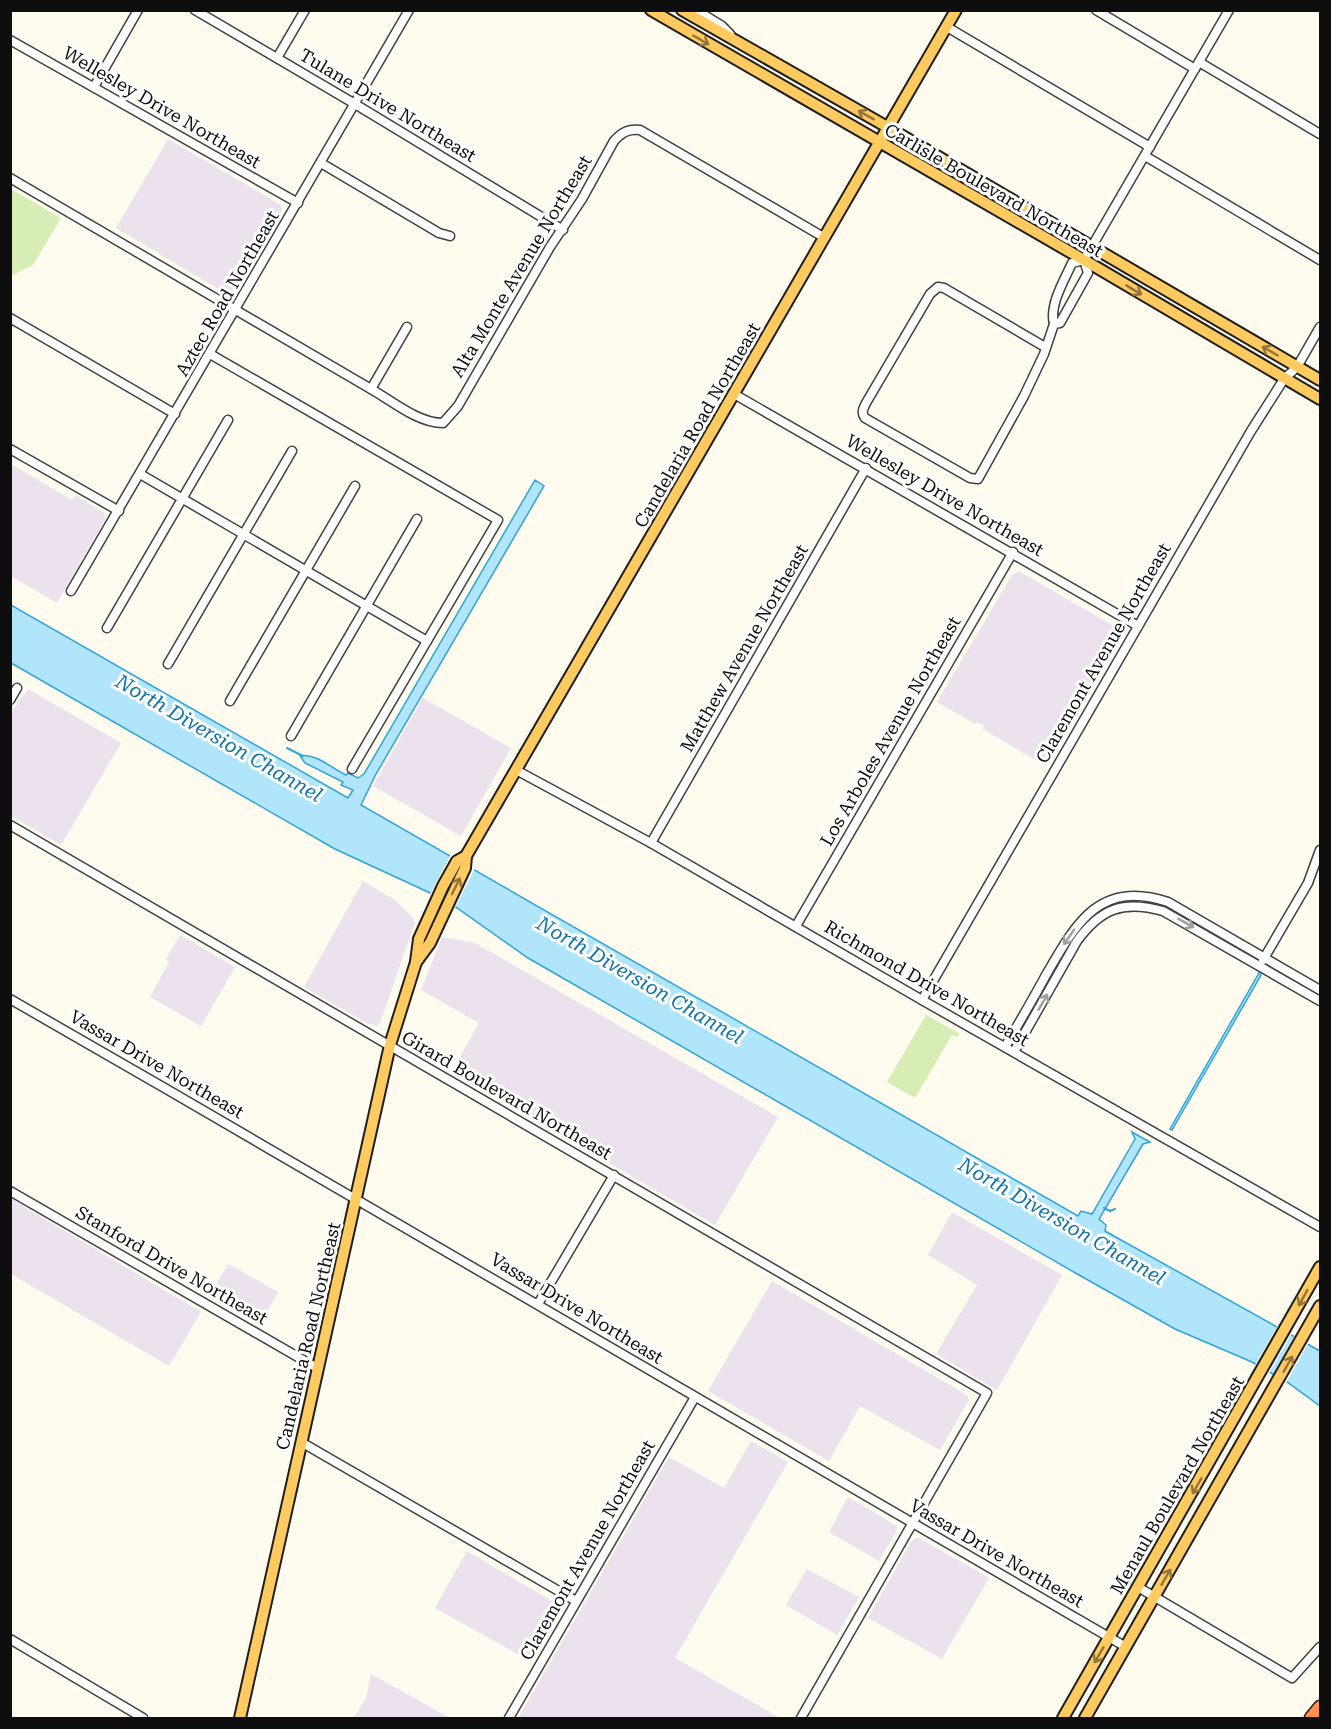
<svg xmlns="http://www.w3.org/2000/svg" width="1331" height="1729" viewBox="0 0 1331 1729" font-family="'Roboto Serif',serif">
<style>
.industrial{fill:#ebe2ee}
.green{fill:#d7edb5}
.water{fill:#b0e5fb;stroke:#31a4d8;stroke-width:1.5}
.pier{fill:#fffbef}
.lines{fill:none;stroke-linecap:round;stroke-linejoin:round}
.stream{stroke:#31a4d8;stroke-width:2}
.minor-casing{stroke:#414141;stroke-width:11}
.major-casing{stroke:#1f1f1f;stroke-width:14}
.highway-casing{stroke:#1f1f1f;stroke-width:15}
.minor{stroke:#fff;stroke-width:8}
.major{stroke:#ffca5f;stroke-width:10}
.highway{stroke:#ff8f4d;stroke-width:12}
.oneway{stroke:#93753b}
.oneway2{stroke:#9f9f9f}
.labels{text-anchor:middle;dominant-baseline:central;stroke-width:6;stroke-linejoin:round;paint-order:stroke}
.street-label{font-size:18px;fill:#0e0e0e;stroke:#fff}
.water-label{font-size:20px;font-style:italic;fill:#0d73ab;stroke:#fff}
</style>
<rect width="100%" height="100%" fill="#fffbef"/>
<g class="industrial">
<polygon points="168,139 281,205 282,210 233,296 230,296 116,228"/>
<polygon points="11,464 72,500 76,495 104,513 105,519 57,603 11,576"/>
<polygon points="1019,571 1122,631 1044,765 983,729 984,725 977,722 975,724 937,702 1012,575"/>
<polygon points="28,689 121,743 61,845 11,816 11,712"/>
<polygon points="423,698 511,748 461,836 373,786"/>
<polygon points="363,881 395,900 414,919 412,920 415,922 380,1023 377,1026 366,1023 304,987"/>
<polygon points="180,935 235,967 201,1026 150,997 169,962 166,959"/>
<polygon points="442,937 475,943 778,1117 715,1225 452,1071 479,1023 421,990"/>
<polygon points="11,1199 201,1312 169,1366 11,1274"/>
<polygon points="952,1212 1062,1275 997,1390 936,1354 977,1285 928,1255"/>
<polygon points="228,1264 278,1292 260,1324 210,1295"/>
<polygon points="772,1281 967,1395 969,1400 940,1450 860,1406 829,1461 708,1391"/>
<polygon points="751,1441 788,1462 675,1658 780,1718 518,1718 669,1457 724,1488"/>
<polygon points="848,1497 897,1526 896,1532 879,1561 829,1532"/>
<polygon points="915,1538 919,1538 989,1578 942,1659 868,1618 911,1542"/>
<polygon points="467,1551 550,1600 560,1602 561,1607 530,1661 435,1608"/>
<polygon points="807,1569 859,1597 837,1635 786,1605"/>
<polygon points="371,1674 450,1718 354,1718 366,1698"/>
</g>
<g class="green">
<polygon points="11,189 61,218 33,265 11,276"/>
<polygon points="926,1015 960,1034 957,1037 952,1035 915,1098 887,1082"/>
</g>
<g class="water">
<path d="M535,480L544,486L376,774L361,805L1078,1216L1081,1211L1092,1214L1135,1139L1132,1132L1150,1142L1143,1144L1099,1219L1106,1225L1105,1231L1320,1351V1406L1287,1382L1252,1362L1175,1329L1079,1275L528,958L457,908L428,892L335,849L11,663V605L348,798L353,790L341,785L343,782L305,763L300,756C314,752 333,769 346,775L348,773L358,778L364,774Z"/>
<polygon points="1259,973 1261,975 1172,1130 1170,1129"/>
</g>
<g class="pier">
<polygon points="451,854 475,868 454,910 429,896"/>
<polygon points="1278,1325 1292,1333 1268,1375 1254,1367"/>
<polygon points="1295,1335 1309,1342 1285,1385 1272,1377"/>
</g>
<g class="lines">
<g class="stream">
<polyline points="287,748 303,756"/>
<polyline points="1104,1208 1110,1211 1115,1209"/>
</g>
<g class="minor-casing">
<g id="minor">
<polyline points="195,10 355,104 563,230"/>
<polyline points="696,10 722,26 730,34"/>
<polyline points="1096,10 1195,69"/>
<polyline points="947,27 1150,147"/>
<polyline points="10,40 298,203"/>
<polyline points="277,58 305,10"/>
<polyline points="1199,62 1320,134"/>
<polyline points="94,87 138,10"/>
<polyline points="1145,156 1320,260"/>
<polyline points="321,163 439,233 450,236"/>
<path d="M10,178L371,389C392,401 418,423 443,423L458,406L550,247L582,199L614,141C622,132 628,129 640,130L825,238"/>
<polyline points="1084,260 1229,10"/>
<path d="M1084,260L1088,273L1060,323L1054,324C1049,305 1064,281 1072,263Z"/>
<polyline points="10,318 175,414"/>
<path d="M1045,347L944,288L938,287L930,294L866,403C863,409 861,413 865,418L970,478L978,479L1024,396L1044,354L1054,324"/>
<polyline points="371,389 407,327"/>
<polyline points="734,394 1138,626"/>
<polyline points="10,449 119,511"/>
<polyline points="140,474 427,641 498,520 210,354"/>
<polyline points="71,591 409,10"/>
<polyline points="107,628 228,420"/>
<polyline points="168,664 292,451"/>
<polyline points="10,700 17,688"/>
<polyline points="230,701 355,486"/>
<polyline points="291,736 417,519"/>
<polyline points="352,769 427,641"/>
<polyline points="516,770 651,843 922,1000 1320,1227"/>
<polyline points="10,825 987,1393 801,1718"/>
<polyline points="651,843 866,468"/>
<polyline points="796,926 1013,552"/>
<polyline points="1263,960 1308,883 1320,850"/>
<path d="M10,999C383,1213 753,1432 1126,1647"/>
<polyline points="922,1000 1251,431 1284,379 1297,367 1320,327"/>
<path d="M1005,1047C1019,1023 1033,999 1046,975C1076,923 1100,879 1168,902L1320,990"/>
<path d="M1014,1052L1077,941C1101,908 1124,900 1163,911L1320,1001"/>
<polyline points="10,1191 317,1368"/>
<polyline points="538,1304 614,1175"/>
<polyline points="301,1442 576,1601"/>
<polyline points="1138,1587 1292,1678 1320,1647"/>
<polyline points="10,1639 143,1718"/>
<polyline points="509,1718 695,1397"/>
</g>
</g>
<g class="major-casing">
<g id="major">
<polyline points="651,10 1084,260 1320,399"/>
<polyline points="682,10 889,128 1320,380"/>
<polyline points="416,962 430,943 465,868 466,856 956,10"/>
<polyline points="240,1718 390,1045 416,962 419,939 443,886 457,861 466,856"/>
<polyline points="1063,1718 1320,1267"/>
<polyline points="1085,1718 1320,1306"/>
</g>
</g>
<g class="highway-casing">
<polyline id="highway" points="1311,1718 1320,1707"/>
</g>
<use href="#minor" class="minor"/>
<use href="#major" class="major"/>
<use href="#highway" class="highway"/>
</g>
<defs><path id="oneway-shaft" d="M-6 0H5M1.5-3L5.5 0L1.5 3" fill="none" stroke-width="1.6" stroke-linecap="round" stroke-linejoin="round" transform="scale(1.5)"/></defs>
<g class="oneway">
<use href="#oneway-shaft" transform="translate(701 40) rotate(30)"/>
<use href="#oneway-shaft" transform="translate(866 115) rotate(-151)"/>
<use href="#oneway-shaft" transform="translate(1134 290) rotate(31)"/>
<use href="#oneway-shaft" transform="translate(1270 351) rotate(-150)"/>
<use href="#oneway-shaft" transform="translate(456 886) rotate(-64)"/>
<use href="#oneway-shaft" transform="translate(1303 1298) rotate(119)"/>
<use href="#oneway-shaft" transform="translate(1288 1364) rotate(-60)"/>
<use href="#oneway-shaft" transform="translate(1197 1486) rotate(120)"/>
<use href="#oneway-shaft" transform="translate(1166 1577) rotate(-60)"/>
<use href="#oneway-shaft" transform="translate(1099 1655) rotate(120)"/>
</g>
<g class="oneway2">
<use href="#oneway-shaft" transform="translate(1186 923) rotate(29)"/>
<use href="#oneway-shaft" transform="translate(1069 937) rotate(125)"/>
<use href="#oneway-shaft" transform="translate(1043 1002) rotate(-60)"/>
</g>
<g class="labels">
<g class="street-label">
<text transform="translate(388 105) rotate(31)">Tulane Drive Northeast</text>
<text transform="translate(162 107) rotate(30)">Wellesley Drive Northeast</text>
<text transform="translate(994 190) rotate(30)">Carlisle Boulevard Northeast</text>
<text transform="translate(521 266) rotate(-59)">Alta Monte Avenue Northeast</text>
<text transform="translate(227 293) rotate(-60)">Aztec Road Northeast</text>
<text transform="translate(697 425) rotate(-60)">Candelaria Road Northeast</text>
<text transform="translate(945 495) rotate(30)">Wellesley Drive Northeast</text>
<text transform="translate(744 648) rotate(-60)">Matthew Avenue Northeast</text>
<text transform="translate(1103 653) rotate(-60)">Claremont Avenue Northeast</text>
<text transform="translate(890 731) rotate(-60)">Los Arboles Avenue Northeast</text>
<text transform="translate(927 983) rotate(30)">Richmond Drive Northeast</text>
<text transform="translate(157 1064) rotate(30)">Vassar Drive Northeast</text>
<text transform="translate(507 1095) rotate(30)">Girard Boulevard Northeast</text>
<text transform="translate(172 1265) rotate(30)">Stanford Drive Northeast</text>
<text transform="translate(577 1308) rotate(31)">Vassar Drive Northeast</text>
<text transform="translate(308 1336) rotate(-77)">Candelaria Road Northeast</text>
<text transform="translate(1177 1485) rotate(-60)">Menaul Boulevard Northeast</text>
<text transform="translate(587 1550) rotate(-60)">Claremont Avenue Northeast</text>
<text transform="translate(997 1553) rotate(30)">Vassar Drive Northeast</text>
</g>
<g class="water-label">
<text transform="translate(219 738) rotate(30)">North Diversion Channel</text>
<text transform="translate(640 980) rotate(30)">North Diversion Channel</text>
<text transform="translate(1062 1221) rotate(30)">North Diversion Channel</text>
</g>
</g>
<rect width="1331" height="1729" fill="none" stroke="#0e0e0e" stroke-width="24"/>
</svg>
